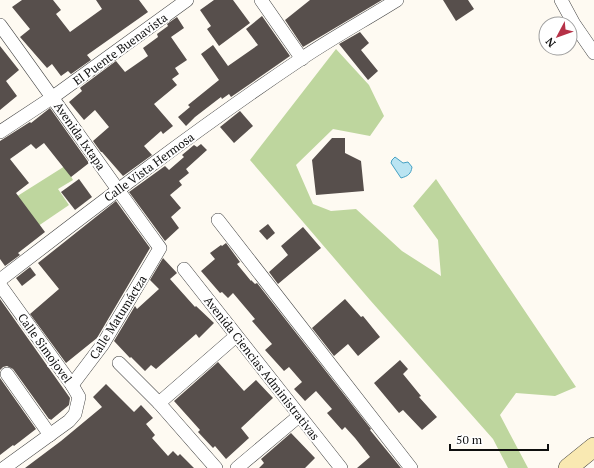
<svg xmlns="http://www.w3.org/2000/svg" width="594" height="468" viewBox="0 0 594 468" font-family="'PT Serif',serif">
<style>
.forest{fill:#bed69e}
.water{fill:#bae4f2;stroke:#46a1c4}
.building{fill:#574f4c}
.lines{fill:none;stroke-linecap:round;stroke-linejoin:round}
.street-casing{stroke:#424242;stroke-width:14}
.secondary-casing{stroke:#313131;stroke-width:20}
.street{stroke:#fff;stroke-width:13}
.secondary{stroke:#f9e9b2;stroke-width:19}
.labels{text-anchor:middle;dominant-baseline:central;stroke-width:4;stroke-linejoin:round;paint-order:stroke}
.street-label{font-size:12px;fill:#0f0f0f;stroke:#fff}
</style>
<rect width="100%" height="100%" fill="#fefaf2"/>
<g class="forest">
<polygon points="336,49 369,85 384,116 370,136 333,129 296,165 313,204 331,211 356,209 402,251 441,276 438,240 413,206 436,179 576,387 555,396 516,393 500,415 528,468 508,468 493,439 370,300 250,160"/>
<polygon points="65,166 73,180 58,189 69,205 0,252 0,207"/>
</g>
<path class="water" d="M395,157L403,163L408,162L412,167C411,174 408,176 401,178L391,163L392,160Z"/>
<g class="building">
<polygon points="22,0 53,0 61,10 56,14 70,32 102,9 96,0 139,0 148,12 87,55 91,60 71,74 68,71 61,76 52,64 47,68 20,37 30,29 12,7"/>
<polygon points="214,0 233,0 250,23 219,46 207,29 211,26 200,10"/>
<polygon points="310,0 382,0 303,47 285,20"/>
<polygon points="443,0 468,0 474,9 456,21"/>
<polygon points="262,16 290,56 231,97 229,94 222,99 221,97 195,117 186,126 178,117 190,107 188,105 219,80 201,54 213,45 228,66 258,45 246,29"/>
<polygon points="177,17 184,28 171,37 187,60 175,68 179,74 172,79 177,85 154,104 173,126 163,134 161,131 144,146 152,155 123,176 102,152 101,152 93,141 109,127 95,110 84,120 69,102 82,91 80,88 81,87 116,61 125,72 148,56 143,48 158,37 157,34 168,26 167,24"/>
<polygon points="360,32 369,43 361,50 378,71 368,80 339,44"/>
<polygon points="0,46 19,70 6,81 17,96 0,110"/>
<polygon points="50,108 89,163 71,177 44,143 36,149 31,144 10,159 29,183 16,193 45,232 18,253 20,255 5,266 0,259 0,141 30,122 31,123"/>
<polygon points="240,111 253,126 234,143 220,127"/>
<polygon points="332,138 345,138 345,153 361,161 364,191 316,195 312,160"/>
<polygon points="201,144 207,150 186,169 189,173 179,181 182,185 170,195 181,208 171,217 179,228 165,241 129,192 165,166 169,170 184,157 182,155 194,145 197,147"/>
<polygon points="79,179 92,197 75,210 61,192"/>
<polygon points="116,201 150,248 97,338 66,363 30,314 59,289 38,263"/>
<polygon points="268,224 275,233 267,240 259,231"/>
<polygon points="303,227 321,248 278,284 269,272 288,255 281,246"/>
<polygon points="226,243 240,262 237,264 251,281 251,280 255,284 257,283 371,429 370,430 401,468 357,468 370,457 355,438 345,427 342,430 327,413 332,409 316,391 305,401 294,389 302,382 289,367 284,371 265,350 272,344 252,321 255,319 233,293 228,298 222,292 220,293 201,271 215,259 210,253 221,245 222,246"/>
<polygon points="163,258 177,273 170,279 195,307 196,306 214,323 199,338 196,334 156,369 151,365 145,371 131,357 130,358 114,341 135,306 137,309 159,289 150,280"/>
<polygon points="30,267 36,275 22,286 16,278"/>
<polygon points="0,299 70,398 69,405 51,420 50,419 49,419 13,369 7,366 3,367 0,370"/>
<polygon points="345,299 361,317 363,316 380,337 358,356 348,344 334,356 312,328"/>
<polygon points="400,360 408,369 403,374 421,396 419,397 437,417 422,430 403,410 399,413 374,383"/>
<polygon points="218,362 244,391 256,380 273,398 241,428 249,438 226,459 215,446 213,448 198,432 200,430 174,401"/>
<polygon points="0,378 36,429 14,446 13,445 0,455"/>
<polygon points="106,384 134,412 141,405 153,418 146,424 155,435 152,438 168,456 173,451 178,456 180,454 194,468 25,468 61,441 102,407 93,397"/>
<polygon points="291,433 315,458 305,468 259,468 264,463 261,459"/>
</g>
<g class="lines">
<g class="street-casing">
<g id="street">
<polyline points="261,0 302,59"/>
<polyline points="561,0 574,24 594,53"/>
<path d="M0,25C54,99 106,174 160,248L103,344L72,385"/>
<polyline points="0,132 53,97 187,0"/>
<polyline points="218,220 411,468"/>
<polyline points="184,269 341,468"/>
<path d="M0,280C99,204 198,128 301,59C332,38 365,20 397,0"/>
<polyline points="0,285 72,385 79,397 75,414 69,421 4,468"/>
<polyline points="119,363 159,403 216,468"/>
<polyline points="7,374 50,435"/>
<polyline points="159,403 236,336"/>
<polyline points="237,468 299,416"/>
</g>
</g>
<g class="secondary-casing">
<polyline id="secondary" points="568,468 594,447"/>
</g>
<use href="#street" class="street"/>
<use href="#secondary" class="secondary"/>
</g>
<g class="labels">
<g class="street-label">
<text transform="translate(120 49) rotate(-36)">El Puente Buenavista</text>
<text transform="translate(80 136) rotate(55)">Avenida Ixtapa</text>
<text transform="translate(149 167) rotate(-36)">Calle Vista Hermosa</text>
<text transform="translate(118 317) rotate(-58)">Calle Matumáctza</text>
<text transform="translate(45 348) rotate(54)">Calle Simojovel</text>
<text transform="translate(262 368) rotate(52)">Avenida Ciencias Administrativas</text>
</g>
</g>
<g transform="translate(558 36) rotate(229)"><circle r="19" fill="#ffffff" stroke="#9f9f9f"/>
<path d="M0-3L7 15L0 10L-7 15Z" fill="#b63147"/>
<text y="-6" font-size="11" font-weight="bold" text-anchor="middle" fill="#0f0f0f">N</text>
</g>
<path d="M450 444v6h98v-6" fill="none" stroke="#0f0f0f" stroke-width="2"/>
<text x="456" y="444" font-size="12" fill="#0f0f0f" stroke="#ffffff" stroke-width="3" paint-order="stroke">50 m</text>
</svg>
